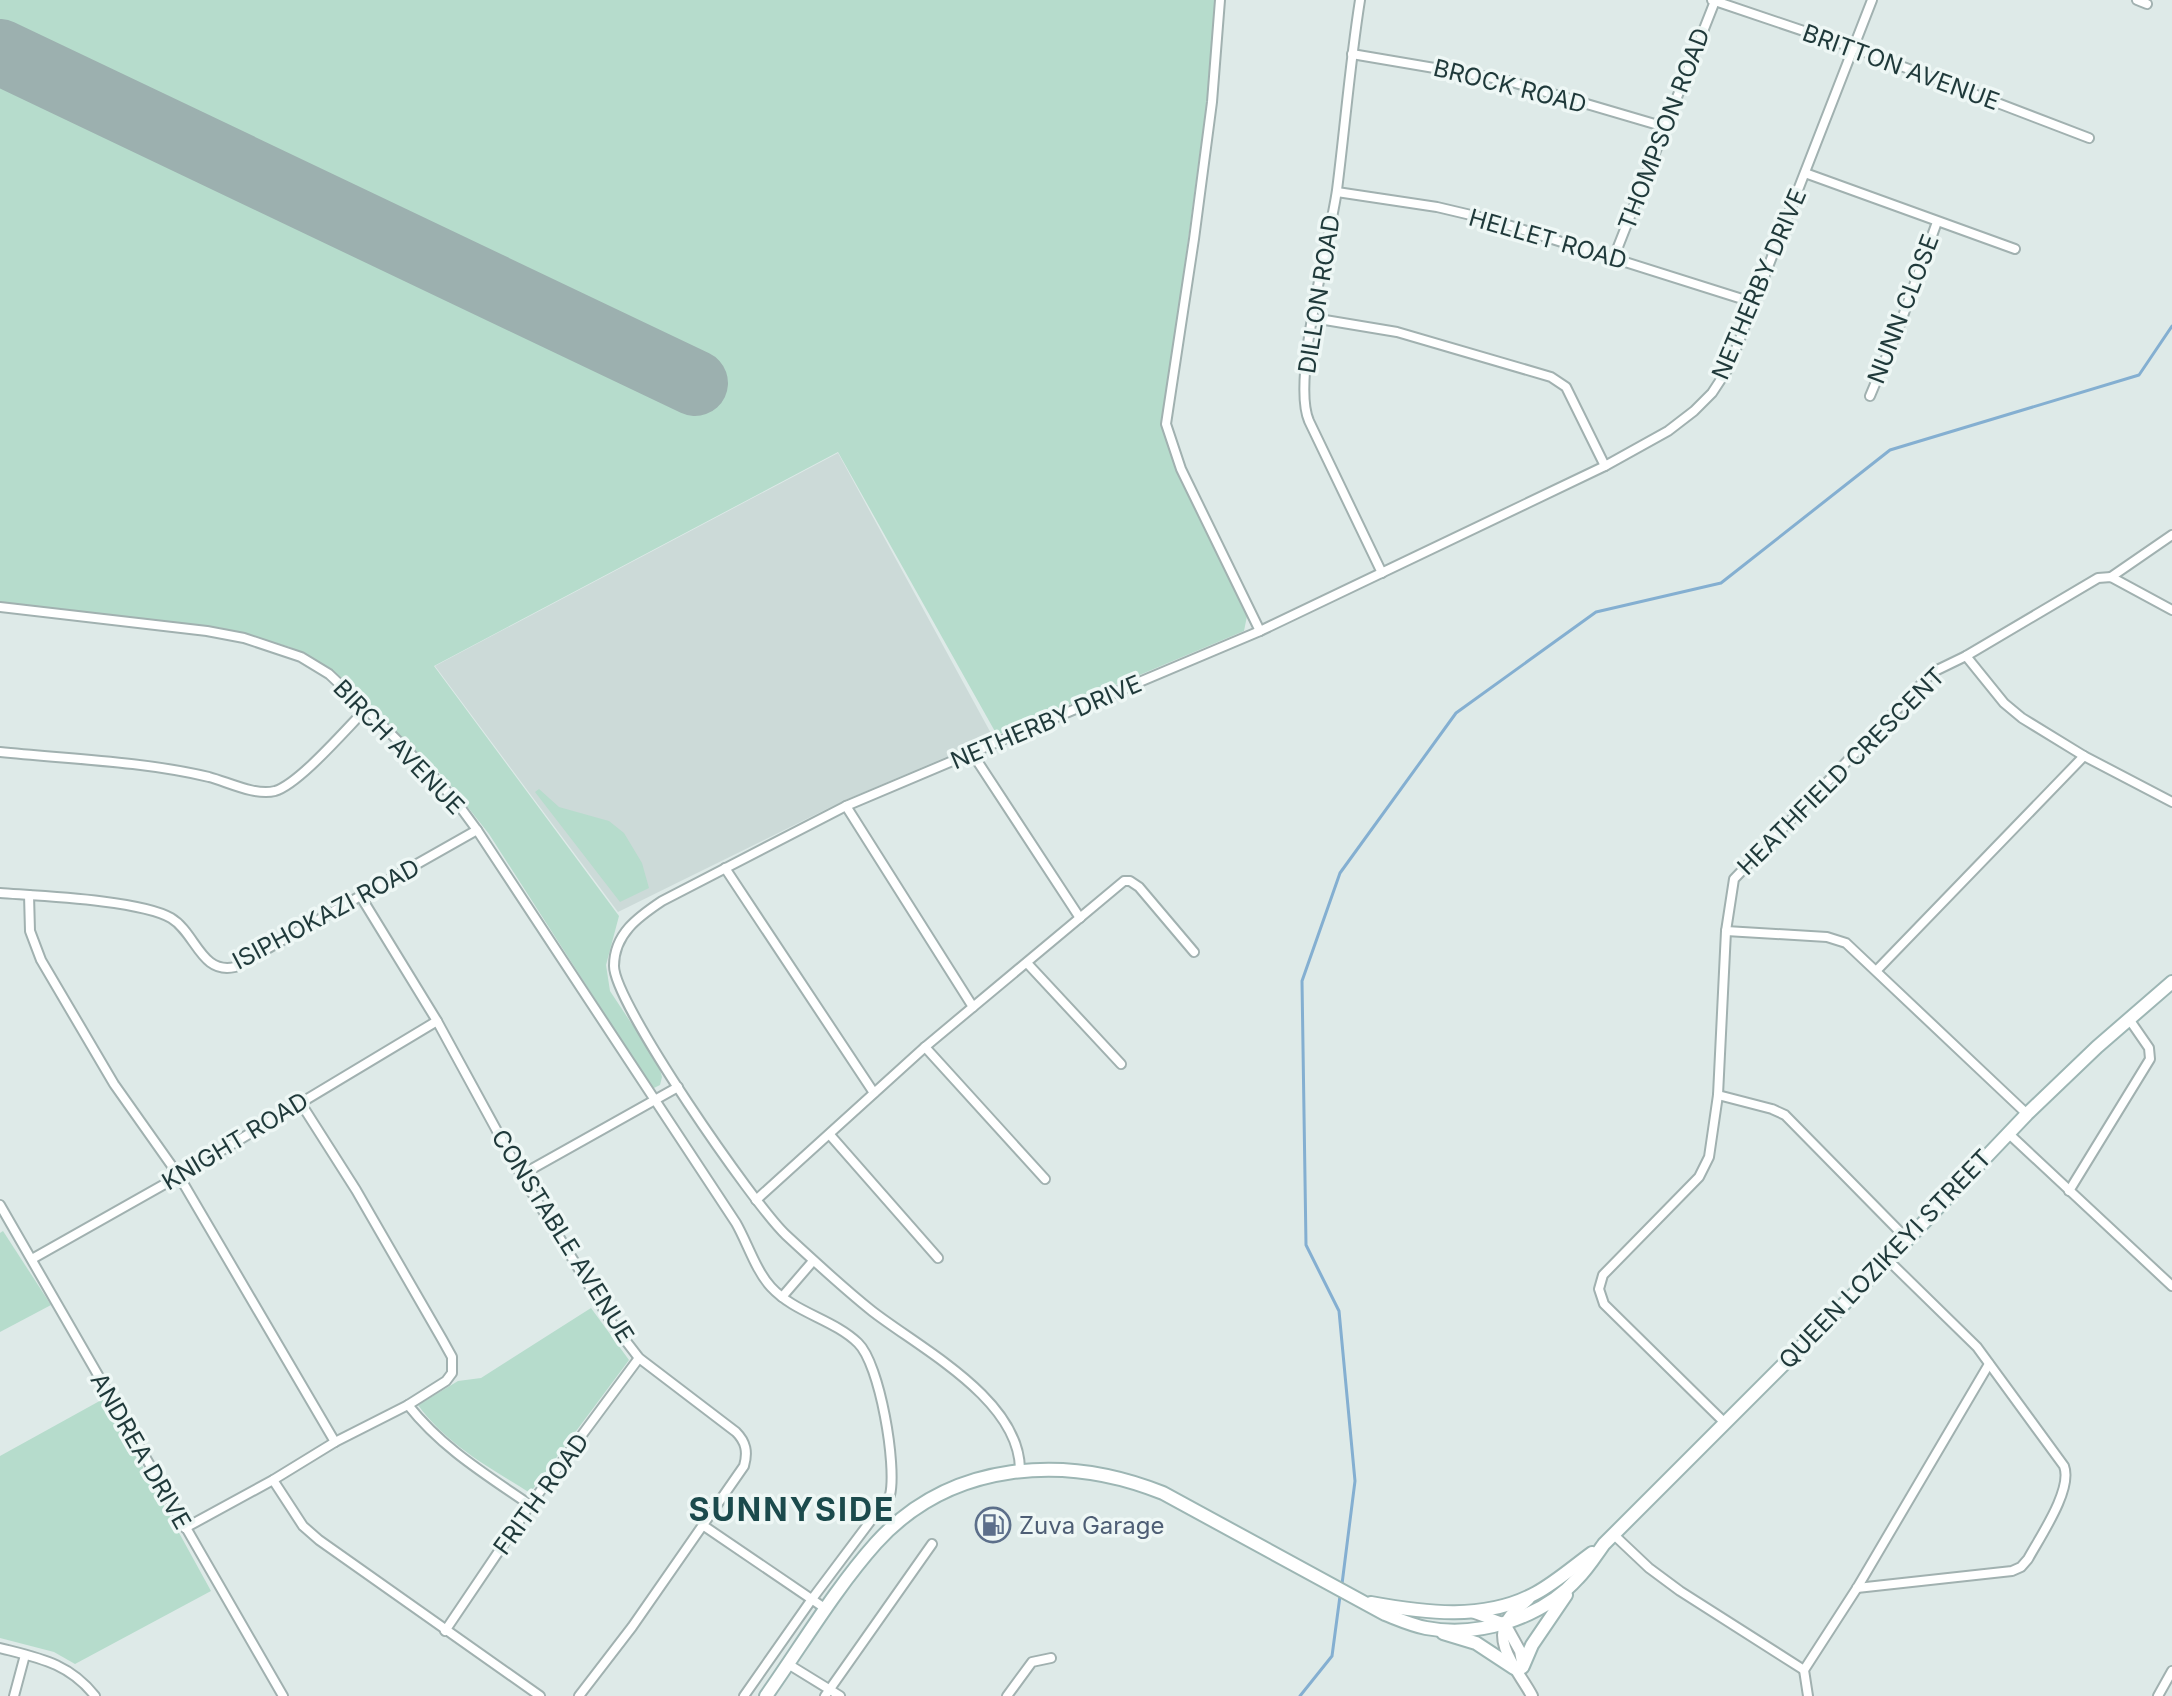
<svg xmlns="http://www.w3.org/2000/svg" width="2172" height="1696" viewBox="0 0 2172 1696" font-family="Inter,sans-serif">
<style>
.built{fill:#ccdad8}
.green{fill:#b6dccc}
.lines{fill:none;stroke-linecap:round;stroke-linejoin:round}
.stream{stroke:#84afd1;stroke-width:3}
.runway{stroke:#9cb0af;stroke-width:66}
.minor-casing{stroke:#a1b1b0;stroke-width:12}
.tertiary-casing{stroke:#a1b1b0;stroke-width:14}
.secondary-casing{stroke:#9db6b4;stroke-width:16}
.minor{stroke:#fff;stroke-width:8}
.tertiary{stroke:#fff;stroke-width:10}
.secondary{stroke:#fff;stroke-width:12}
.labels{text-anchor:middle;dominant-baseline:central;stroke-width:7;stroke-linejoin:round;paint-order:stroke}
.street-label{font-size:24px;fill:#1f393a;stroke:#eef7f5}
.service-label{font-size:24px;fill:#4e5e75;stroke:#eef7f5;text-anchor:start}
.district-label{font-size:32px;font-weight:bold;letter-spacing:2px;fill:#1b4a4c;stroke:#eef7f5}
</style>
<rect width="100%" height="100%" fill="#deeae8"/>
<polygon class="built" points="838,453 993,737 843,801 618,912 435,666"/>
<g class="green">
<polygon points="0,0 1215,0 1207,100 1163,424 1178,470 1247,616 1244,631 997,735 838,452 434,666 619,916 606,965 610,991 659,1065 662,1077 660,1085 654,1088 651,1086 489,834 444,777 328,668 290,647 222,628 0,602"/>
<polygon points="539,789 559,807 609,821 624,833 642,863 649,888 620,902 535,792"/>
<polygon points="3,1231 51,1305 0,1332 0,1233"/>
<path d="M591,1308L629,1360L530,1493C489,1467 447,1445 418,1405L458,1381L481,1378Z"/>
<polygon points="105,1398 211,1591 75,1664 54,1652 0,1638 0,1456"/>
</g>
<g class="lines">
<g class="stream">
<polyline points="1342,1584 1355,1481 1339,1311 1306,1245 1302,981 1340,873 1456,713 1596,612 1721,583 1890,450 2139,375 2172,326"/>
<polyline points="1300,1696 1332,1656 1340,1596"/>
</g>
<polyline class="runway" points="0,52 695,383"/>
<g class="minor-casing">
<g id="minor">
<polyline points="1220,0 1212,102 1194,239 1166,424 1181,469 1260,631"/>
<path d="M1360,0C1350,63 1345,127 1337,190C1330,240 1291,380 1309,421L1382,573"/>
<polyline points="1712,0 1854,48 2089,138"/>
<polyline points="2137,0 2147,4"/>
<polyline points="1352,54 1505,80 1665,127"/>
<polyline points="1805,173 2015,249"/>
<polyline points="1337,192 1437,207 1492,220 1755,303"/>
<polyline points="1614,257 1715,1"/>
<polyline points="1313,318 1397,332 1551,377 1566,387 1605,466"/>
<polyline points="1870,396 1899,327 1937,222"/>
<polyline points="2111,577 2172,535"/>
<path d="M0,607L207,631L244,638L301,657L329,674L366,709L431,774L455,800L477,830L736,1223C747,1242 756,1271 771,1287C795,1313 833,1319 858,1343C880,1364 897,1466 890,1495L812,1599L744,1696"/>
<polyline points="1966,656 2004,703 2022,718 2084,756 2172,802"/>
<path d="M0,752C69,759 141,761 209,777C228,782 255,796 275,791C299,784 346,729 366,709"/>
<polyline points="972,753 1080,918"/>
<polyline points="846,806 973,1007"/>
<polyline points="725,868 874,1093"/>
<path d="M0,893C40,896 140,900 171,918C196,933 201,975 235,967L477,830"/>
<polyline points="29,895 30,931 41,960 114,1084 179,1176 335,1442"/>
<path d="M361,897L437,1021L521,1175L612,1323L639,1358L736,1432C746,1442 748,1452 744,1466L632,1627L579,1696"/>
<polyline points="1726,931 1827,937 1846,943 2027,1114"/>
<polyline points="1027,963 1121,1064"/>
<polyline points="1877,970 2084,756"/>
<polyline points="925,1047 1045,1179"/>
<polyline points="1718,1095 1772,1109 1785,1115 1907,1239"/>
<polyline points="2008,1133 2172,1286"/>
<polyline points="830,1135 938,1258"/>
<polyline points="521,1175 678,1087"/>
<polyline points="2069,1191 2150,1059 2149,1048 2129,1019"/>
<polyline points="756,1200 925,1047 1124,881 1130,881 1139,887 1194,952"/>
<polyline points="0,1205 283,1696"/>
<polyline points="32,1259 179,1176 437,1021"/>
<polyline points="782,1297 813,1261"/>
<path d="M408,1405C442,1448 485,1474 530,1505"/>
<polyline points="1724,1422 1604,1304 1599,1289 1603,1275 1699,1177 1709,1157 1718,1095 1726,931 1734,879 1933,672 1966,656 2098,578 2111,577 2172,610"/>
<path d="M1020,1469C1019,1399 921,1349 872,1311C842,1287 814,1261 786,1235C754,1205 614,1003 614,966C614,934 638,917 662,901L846,806L1260,631L1605,466L1668,431L1694,411L1712,393L1729,367L1872,0"/>
<polyline points="273,1480 303,1526 319,1540 540,1696"/>
<polyline points="704,1526 826,1609"/>
<polyline points="185,1528 273,1480 335,1442 408,1405 446,1381 452,1373 452,1357 442,1339 356,1190 300,1102"/>
<polyline points="1613,1534 1649,1568 1680,1591 1804,1670"/>
<path d="M1857,1588L2012,1571L2021,1567L2028,1559C2040,1537 2073,1489 2064,1466L1977,1347L1888,1260"/>
<polyline points="445,1631 530,1505 639,1358"/>
<path d="M0,1648C39,1658 69,1663 95,1696"/>
<polyline points="788,1664 840,1696"/>
<polyline points="14,1696 25,1655"/>
<polyline points="825,1696 932,1544"/>
<polyline points="1007,1696 1032,1662 1051,1658"/>
<polyline points="1808,1696 1804,1670 1857,1588 1989,1364"/>
<polyline points="2158,1696 2172,1671"/>
</g>
</g>
<g class="tertiary-casing">
<g id="tertiary">
<path d="M1529,1599C1523,1605 1515,1610 1510,1616C1489,1642 1521,1674 1532,1696"/>
<polyline points="1472,1612 1505,1624 1520,1651 1523,1668"/>
</g>
</g>
<g class="secondary-casing">
<g id="secondary">
<path d="M1371,1603C1425,1613 1485,1621 1536,1593C1556,1582 1574,1566 1592,1553"/>
<polyline points="1443,1633 1476,1643 1514,1668"/>
<polyline points="1523,1666 1532,1645 1566,1595"/>
<path d="M766,1696C802,1645 835,1589 876,1543C951,1460 1066,1454 1163,1493L1385,1614C1398,1619 1411,1625 1426,1628C1479,1638 1542,1618 1578,1578C1588,1568 1596,1555 1604,1544L1888,1260L2027,1114L2097,1047L2172,982"/>
</g>
</g>
<use href="#minor" class="minor"/>
<use href="#tertiary" class="tertiary"/>
<use href="#secondary" class="secondary"/>
</g>
<defs>
<g id="fuel-ring" transform="scale(1.8)"><circle r="9.5" fill="#eef7f5" stroke="#5c6f8a" stroke-width="1.5"/><path d="M-5.5-6h7V0h2V4h1.3V-2.5L3-4.5l.8-.8L6-3V5H2.5V1h-1V6h-7ZM-4.2-4.7v3.2H.2V-4.7Z" fill="#5c6f8a"/></g>
</defs>
<g fill-rule="evenodd">
<use href="#fuel-ring" x="993" y="1525"/>
</g>
<g class="labels">
<g class="street-label">
<text transform="translate(1901 67) rotate(20)">BRITTON AVENUE</text>
<text transform="translate(1510 86) rotate(14)">BROCK ROAD</text>
<text transform="translate(1664 129) rotate(-69)">THOMPSON ROAD</text>
<text transform="translate(1548 239) rotate(16)">HELLET ROAD</text>
<text transform="translate(1759 284) rotate(-67)">NETHERBY DRIVE</text>
<text transform="translate(1319 294) rotate(-81)">DILLON ROAD</text>
<text transform="translate(1903 309) rotate(-69)">NUNN CLOSE</text>
<text transform="translate(1046 722) rotate(-23)">NETHERBY DRIVE</text>
<text transform="translate(399 747) rotate(46)">BIRCH AVENUE</text>
<text transform="translate(1841 771) rotate(-45)">HEATHFIELD CRESCENT</text>
<text transform="translate(326 914) rotate(-28)">ISIPHOKAZI ROAD</text>
<text transform="translate(235 1141) rotate(-31)">KNIGHT ROAD</text>
<text transform="translate(563 1236) rotate(58)">CONSTABLE AVENUE</text>
<text transform="translate(1885 1259) rotate(-46)">QUEEN LOZIKEYI STREET</text>
<text transform="translate(141 1451) rotate(60)">ANDREA DRIVE</text>
<text transform="translate(541 1494) rotate(-54)">FRITH ROAD</text>
</g>
<g class="service-label">
<text x="1019" y="1525">Zuva Garage</text>
</g>
<g class="district-label">
<text x="792" y="1509">SUNNYSIDE</text>
</g>
</g>
</svg>
